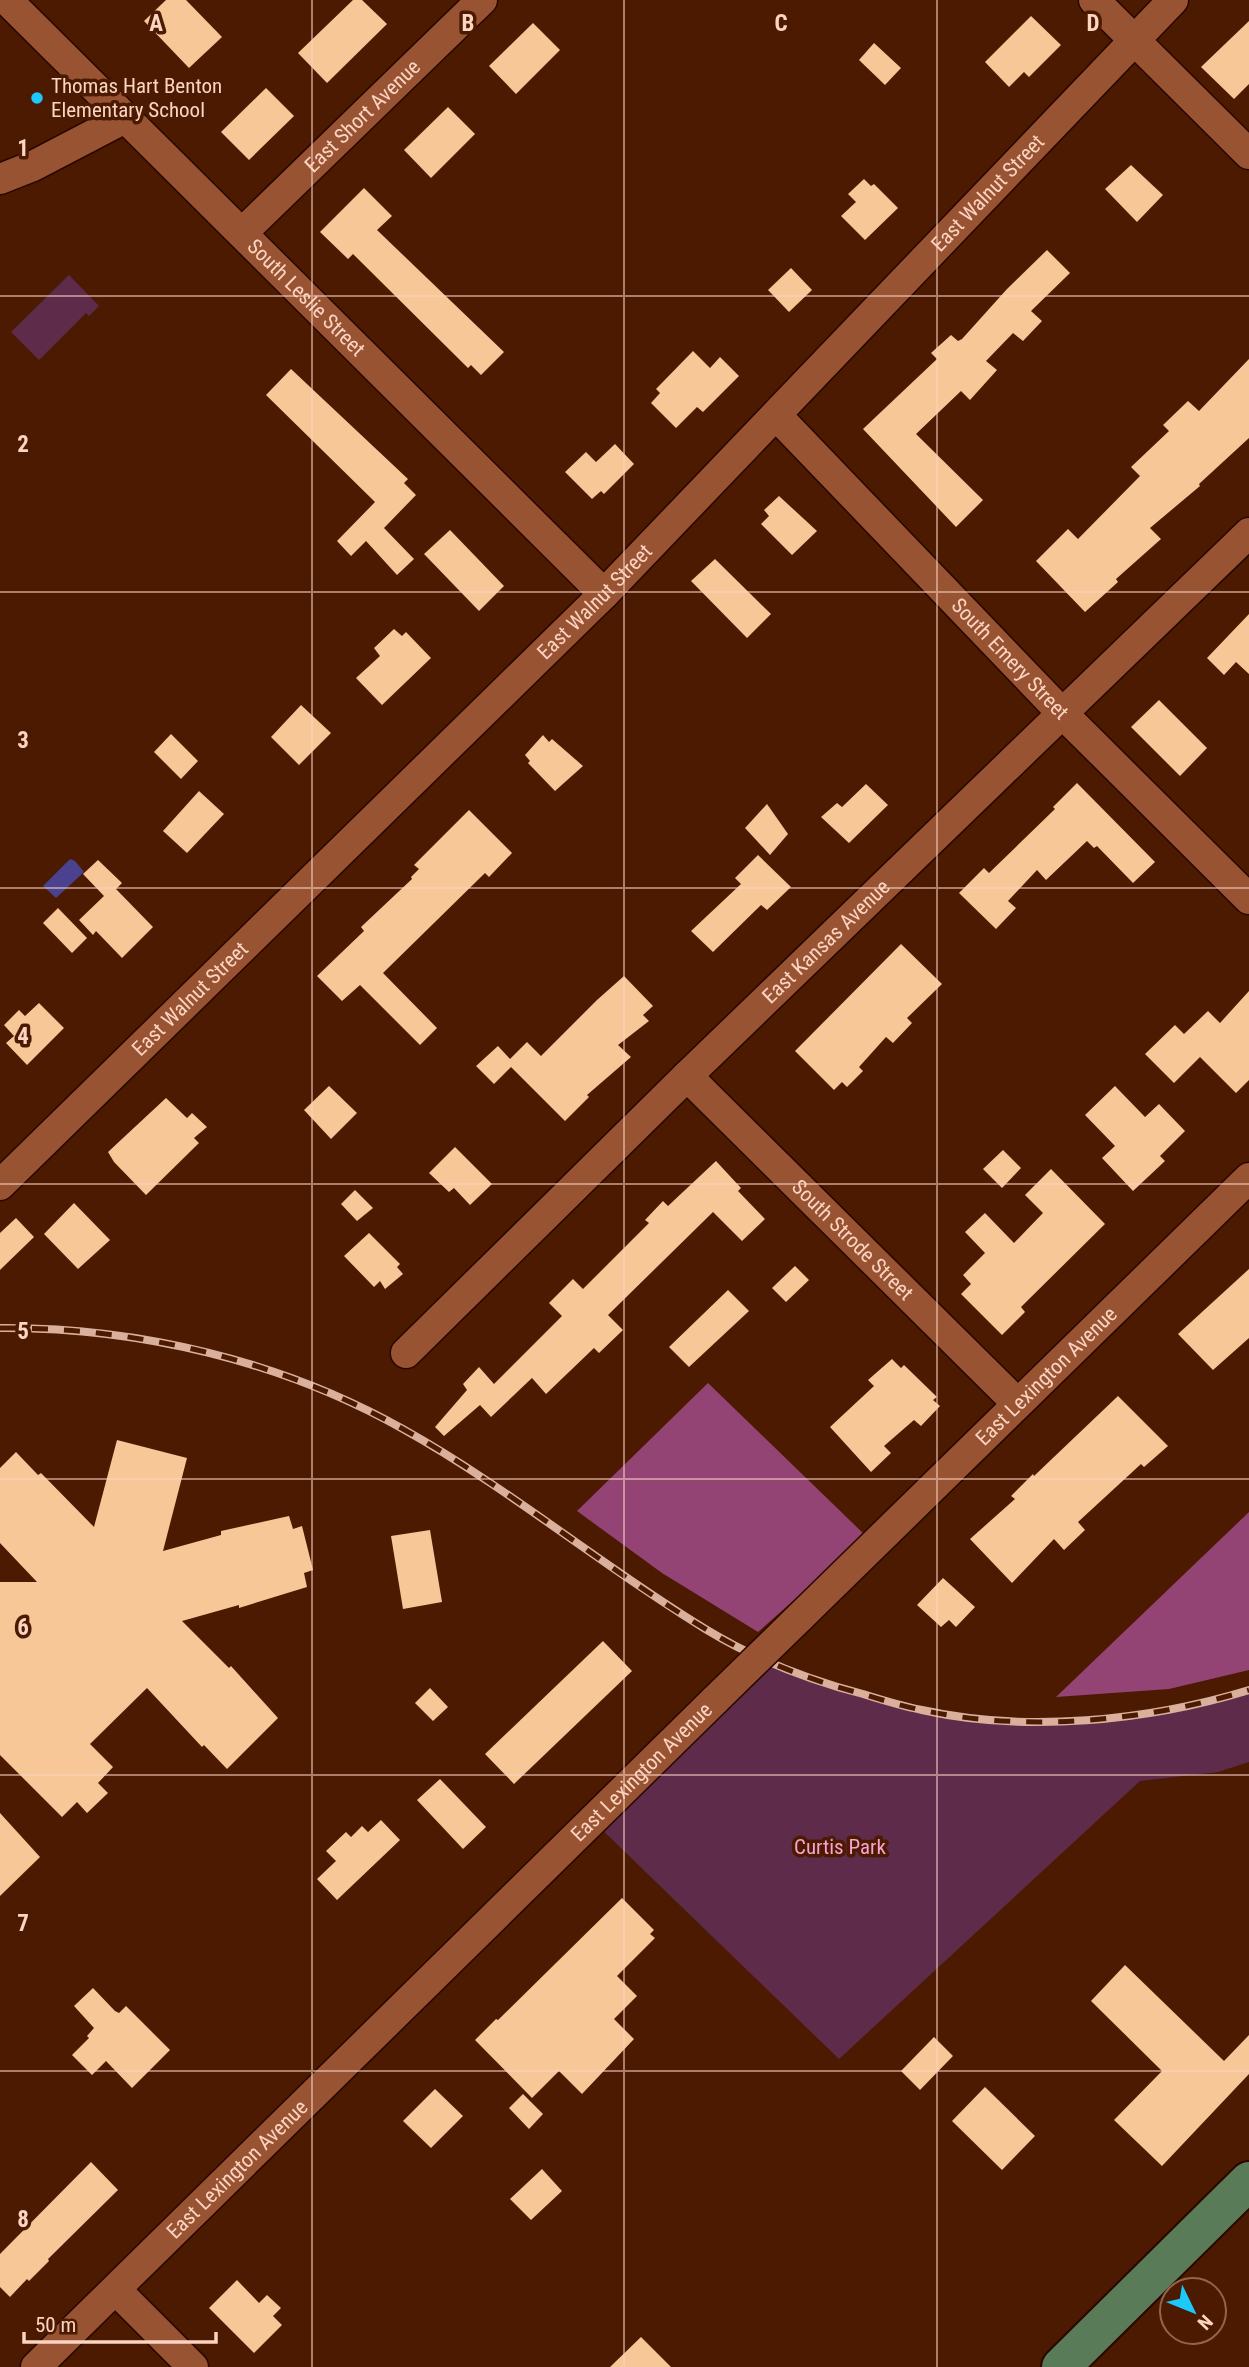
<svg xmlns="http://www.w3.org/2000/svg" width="1249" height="2367" viewBox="0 0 1249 2367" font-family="'Roboto Condensed',sans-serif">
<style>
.green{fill:#5f2b4a}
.forest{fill:#934374}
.water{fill:#4b428f}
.building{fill:#f7c798}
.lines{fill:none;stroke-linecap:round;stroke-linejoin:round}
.minor-casing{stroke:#290700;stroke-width:33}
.major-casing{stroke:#290700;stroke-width:42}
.minor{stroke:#985332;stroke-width:30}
.major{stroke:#5a7b58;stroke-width:38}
.rail-casing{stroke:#dab09d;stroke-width:8}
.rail{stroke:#4b1a00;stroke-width:5;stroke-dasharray:16;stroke-linecap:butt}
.minor-bridge-casing{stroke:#290700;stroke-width:33;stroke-linecap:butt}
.minor-bridge{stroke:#985332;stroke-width:30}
.grid{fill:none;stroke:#fcd4c2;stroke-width:2;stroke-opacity:0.55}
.poi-dot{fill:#1bc9fc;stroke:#4b1a00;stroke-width:2.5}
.labels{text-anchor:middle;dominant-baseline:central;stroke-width:7;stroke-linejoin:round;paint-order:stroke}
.poi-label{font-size:21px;fill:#fcd4c2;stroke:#4b1a00;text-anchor:start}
.street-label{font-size:21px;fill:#fcd4c2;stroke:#4b1a00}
.park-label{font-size:21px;fill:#faa1d4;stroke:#4b1a00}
.grid-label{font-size:23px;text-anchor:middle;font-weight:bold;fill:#fcd4c2;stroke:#4b1a00;stroke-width:7;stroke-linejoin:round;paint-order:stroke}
</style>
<rect width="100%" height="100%" fill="#4b1a00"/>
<g class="green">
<polygon points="69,275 99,306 89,316 86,313 39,360 11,332"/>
<path d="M758,1658C800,1674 841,1689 885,1700C898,1704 912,1709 926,1711C1033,1728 1146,1722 1249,1690V1762L1218,1772L1140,1781L839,2059L593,1821Z"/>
</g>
<g class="forest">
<polygon points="708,1383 866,1536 758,1632 662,1573 577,1511"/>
<polygon points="1249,1512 1249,1670 1169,1689 1056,1697"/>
</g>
<polygon class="water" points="70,859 75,861 84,872 56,898 43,886"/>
<g class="building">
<polygon points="166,0 186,0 222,37 189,68 144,21"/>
<polygon points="353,0 362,0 387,24 327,83 298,53"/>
<polygon points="1031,16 1061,45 1029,77 1024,72 1009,87 985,62"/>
<polygon points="1249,21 1249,84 1234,99 1201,67"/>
<polygon points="533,23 560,50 516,94 489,66"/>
<polygon points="874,43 901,68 885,85 859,60"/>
<polygon points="266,88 294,116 249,160 221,132"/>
<polygon points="448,107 475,134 431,178 404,150"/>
<polygon points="1131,165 1163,195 1137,222 1105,189"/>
<polygon points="864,179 871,186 874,184 898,208 865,240 841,216 856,202 848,194"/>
<polygon points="364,188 392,216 377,230 504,352 481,375 471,365 468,368 353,254 348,259 320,232"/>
<polygon points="1047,250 1070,273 1031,311 1042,321 1023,341 1013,333 986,361 997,370 970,400 961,391 916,434 983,500 956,527 863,429 937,359 931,353 951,335 958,341 962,339 1007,289"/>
<polygon points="791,268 812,290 789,312 768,290"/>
<polygon points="693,351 710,368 720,357 739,376 703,412 697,407 676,428 651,403 660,393 656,389"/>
<polygon points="1249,359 1249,438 1199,484 1200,486 1150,528 1161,539 1116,579 1118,582 1085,612 1036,561 1068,529 1078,539 1140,476 1131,467 1169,431 1163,425 1188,401 1199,411"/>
<polygon points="291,369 408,479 404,483 416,495 384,528 414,559 397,575 366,541 351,556 337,541 375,502 266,395"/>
<polygon points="615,444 634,464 604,494 601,491 592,499 565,472 586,452 596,462"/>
<polygon points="779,496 817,531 792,555 761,524 769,516 764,510"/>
<polygon points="450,530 504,586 479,611 424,554"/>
<polygon points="715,559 771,614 747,638 691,581"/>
<polygon points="1249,614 1249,674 1236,662 1224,675 1207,658"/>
<polygon points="394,629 402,636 406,632 431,658 382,705 356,678 380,656 374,648"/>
<polygon points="1159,700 1207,748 1180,776 1131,727"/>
<polygon points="301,705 331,733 299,765 271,737"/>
<polygon points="171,734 198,761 181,779 154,752"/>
<polygon points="543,735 549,742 552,739 583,766 555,791 528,763 530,761 525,755"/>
<polygon points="1077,783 1155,862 1133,883 1097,846 1094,848 1087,841 1046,880 1037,870 1008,901 1016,908 996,929 959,893 984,868 989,873 1055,809 1053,807"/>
<polygon points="866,784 888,805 849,843 821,817 837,803 842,807"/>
<polygon points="199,791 224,814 187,853 163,831"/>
<polygon points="767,804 788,834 770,855 745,828"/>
<polygon points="469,810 512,853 489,877 485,873 383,973 437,1028 420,1045 360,985 342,1001 317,976 364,931 361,927 412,879 411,877 419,869 414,865"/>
<polygon points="758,855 791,887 767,910 761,905 713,952 691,931 741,884 735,878"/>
<polygon points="98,860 122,883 116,889 153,927 122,958 96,931 93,935 79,920 104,896 83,874"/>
<polygon points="58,908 87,938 72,953 43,923"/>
<polygon points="901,944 942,984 907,1018 912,1023 893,1043 886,1037 859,1067 863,1071 847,1087 842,1082 834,1090 795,1051"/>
<polygon points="624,976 653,1006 643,1015 649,1021 618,1045 631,1057 587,1095 589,1097 565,1121 511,1067 494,1084 476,1066 498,1046 510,1059 527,1042 541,1056 597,1000"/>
<polygon points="1249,991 1249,1080 1236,1093 1200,1057 1174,1083 1145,1054 1175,1025 1184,1034 1208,1011 1220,1023"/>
<polygon points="39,1003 64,1028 27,1065 6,1043 14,1036 4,1025 19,1010 25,1016"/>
<polygon points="329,1086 357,1113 331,1139 304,1110"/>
<polygon points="1115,1086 1145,1117 1159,1104 1185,1131 1160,1156 1165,1161 1133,1191 1102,1158 1115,1146 1085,1115"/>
<polygon points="166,1098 187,1118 192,1113 207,1127 194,1138 199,1143 146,1195 114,1162 108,1152"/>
<polygon points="455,1147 492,1184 470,1205 454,1188 449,1192 429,1173"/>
<polygon points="1003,1150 1021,1168 1002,1188 983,1169"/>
<polygon points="716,1161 741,1188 738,1191 765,1219 742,1241 713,1212 608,1315 623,1330 599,1353 594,1348 546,1394 532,1378 491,1417 480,1405 444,1436 435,1427 467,1390 463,1384 479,1367 494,1384 562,1316 549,1303 573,1279 583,1289 649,1223 645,1220 663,1201 668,1206"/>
<polygon points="1051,1169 1105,1224 1021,1307 1025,1312 1002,1335 961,1294 971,1284 963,1275 985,1253 965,1232 985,1213 1014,1243 1043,1213 1025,1195"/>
<polygon points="355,1190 373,1208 357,1221 341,1204"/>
<polygon points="74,1203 110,1240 78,1269 44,1234"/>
<polygon points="16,1218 34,1237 0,1270 0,1233"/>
<polygon points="369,1233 400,1264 397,1267 403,1274 385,1289 380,1281 374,1287 344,1256"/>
<polygon points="795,1266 809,1280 786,1302 772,1288"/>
<polygon points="1249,1269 1249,1338 1213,1370 1178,1334"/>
<polygon points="728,1290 749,1311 689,1367 669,1347"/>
<polygon points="892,1359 901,1368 904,1365 937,1397 933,1400 940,1406 921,1426 914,1420 884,1446 891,1453 871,1472 830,1427 874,1386 868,1380"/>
<polygon points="1118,1396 1168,1446 1144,1467 1141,1464 1078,1522 1085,1530 1064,1550 1054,1539 1012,1583 970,1539 1015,1499 1011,1496 1033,1474 1034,1476"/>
<polygon points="117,1440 187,1458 163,1551 221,1535 221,1531 289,1516 293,1529 302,1526 313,1570 304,1573 307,1587 239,1608 239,1605 182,1621 229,1668 231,1666 278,1718 227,1769 204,1745 202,1747 147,1688 90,1744 113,1767 98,1783 108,1793 87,1813 77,1802 62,1817 0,1755 0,1582 37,1582 0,1543 0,1468 16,1452 38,1475 41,1473 94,1527"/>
<polygon points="430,1530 442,1602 403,1609 391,1536"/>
<polygon points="943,1578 975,1607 956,1627 949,1620 941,1627 917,1605"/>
<polygon points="603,1641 632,1671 514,1784 485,1754"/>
<polygon points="430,1688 448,1707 433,1721 415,1703"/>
<polygon points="440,1779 486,1827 463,1849 417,1800"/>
<polygon points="0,1813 40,1857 0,1896"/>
<polygon points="381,1820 400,1840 337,1900 317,1879 336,1861 326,1851 346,1832 351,1837 362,1826 368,1832"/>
<polygon points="622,1898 654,1930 650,1934 655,1938 617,1976 637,1996 614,2019 634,2039 582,2094 559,2071 532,2098 475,2040 496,2019 498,2020"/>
<polygon points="1125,1965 1224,2061 1249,2035 1249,2074 1162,2166 1114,2120 1162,2071 1091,2001"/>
<polygon points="93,1988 115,2011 119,2013 126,2006 170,2050 132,2088 106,2061 92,2075 72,2055 89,2038 87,2036 94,2028 74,2006"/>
<polygon points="934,2037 953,2056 920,2090 901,2071"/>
<polygon points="985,2087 1035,2136 1002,2170 952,2121"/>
<polygon points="435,2089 463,2116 431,2148 403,2121"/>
<polygon points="523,2094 543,2114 529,2129 509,2108"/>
<polygon points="91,2162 118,2190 48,2259 49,2261 29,2281 27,2279 10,2297 0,2287 0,2254"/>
<polygon points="542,2169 562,2191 531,2220 510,2199"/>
<polygon points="237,2280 259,2303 267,2295 281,2308 273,2316 282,2325 254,2353 209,2308"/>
<polygon points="641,2337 671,2367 610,2367"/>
</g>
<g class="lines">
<g class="minor-casing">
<g id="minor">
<path id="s1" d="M7,0L604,594"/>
<polyline points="1094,0 1249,154"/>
<polyline points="0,179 33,166 125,118"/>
<path id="s2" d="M242,233L482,0"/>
<path id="s3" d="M776,415L1062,713L1249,899"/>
<path id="s4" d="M687,1076L1017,1403"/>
<path id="s5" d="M0,1185L604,594L1173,0"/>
<path id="s6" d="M406,1353L687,1076L1249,533"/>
<path id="s7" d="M799,1618L1249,1178"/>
<polyline points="116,2290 193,2367"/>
<path id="s8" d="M36,2367L716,1699"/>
</g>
</g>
<g class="major-casing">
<polyline id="major" points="1061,2367 1249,2181"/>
</g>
<use href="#minor" class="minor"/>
<use href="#major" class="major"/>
<g class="rail-casing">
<path id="rail" d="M0,1328C138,1327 282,1361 403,1429C509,1488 603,1567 707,1630C755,1659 809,1680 863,1694C882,1700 902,1706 922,1710C1025,1733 1148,1721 1249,1690"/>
</g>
<use href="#rail" class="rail"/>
<g class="minor-bridge-casing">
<polyline id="minor-bridge" points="716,1699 799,1618"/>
</g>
<use href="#minor-bridge" class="minor-bridge"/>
</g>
<path class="grid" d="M312,0V2367M624,0V2367M937,0V2367M0,296H1249M0,592H1249M0,888H1249M0,1184H1249M0,1479H1249M0,1775H1249M0,2071H1249"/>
<circle class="poi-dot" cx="37" cy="98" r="7"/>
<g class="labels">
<g class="poi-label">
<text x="51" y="86">Thomas Hart Benton<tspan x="51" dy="24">Elementary School</tspan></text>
</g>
<g class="street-label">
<text stroke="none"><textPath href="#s2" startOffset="168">East Short Avenue</textPath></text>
<text stroke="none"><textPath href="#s5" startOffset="1400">East Walnut Street</textPath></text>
<text stroke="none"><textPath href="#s1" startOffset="422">South Leslie Street</textPath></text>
<text stroke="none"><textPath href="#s5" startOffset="833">East Walnut Street</textPath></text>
<text stroke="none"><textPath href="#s3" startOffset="338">South Emery Street</textPath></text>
<text stroke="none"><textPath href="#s6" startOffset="588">East Kansas Avenue</textPath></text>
<text stroke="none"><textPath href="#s5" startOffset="266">East Walnut Street</textPath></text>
<text stroke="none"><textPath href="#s4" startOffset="233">South Strode Street</textPath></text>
<text stroke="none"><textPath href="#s7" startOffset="346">East Lexington Avenue</textPath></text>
<text stroke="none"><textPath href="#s8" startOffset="849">East Lexington Avenue</textPath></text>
<text stroke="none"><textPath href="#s8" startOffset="282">East Lexington Avenue</textPath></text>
</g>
<g class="park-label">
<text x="840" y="1847">Curtis Park</text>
</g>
</g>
<g class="grid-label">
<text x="156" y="31">A</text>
<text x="468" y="31">B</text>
<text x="781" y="31">C</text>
<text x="1093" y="31">D</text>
<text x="23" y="156">1</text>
<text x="23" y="452">2</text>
<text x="23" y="748">3</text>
<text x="23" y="1044">4</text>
<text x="23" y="1339">5</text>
<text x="23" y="1635">6</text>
<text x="23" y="1931">7</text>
<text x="23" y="2227">8</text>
</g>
<g transform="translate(1193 2311) rotate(133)"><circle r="33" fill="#4b1a00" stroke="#92644e" stroke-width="2"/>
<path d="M0-5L12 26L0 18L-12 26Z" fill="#1bc9fc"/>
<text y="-10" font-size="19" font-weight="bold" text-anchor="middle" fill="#fcd4c2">N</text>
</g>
<path d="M24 2332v10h192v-10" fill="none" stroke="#fcd4c2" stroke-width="3.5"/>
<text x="35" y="2332" font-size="21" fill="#fcd4c2" stroke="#4b1a00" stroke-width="5" paint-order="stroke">50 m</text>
</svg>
